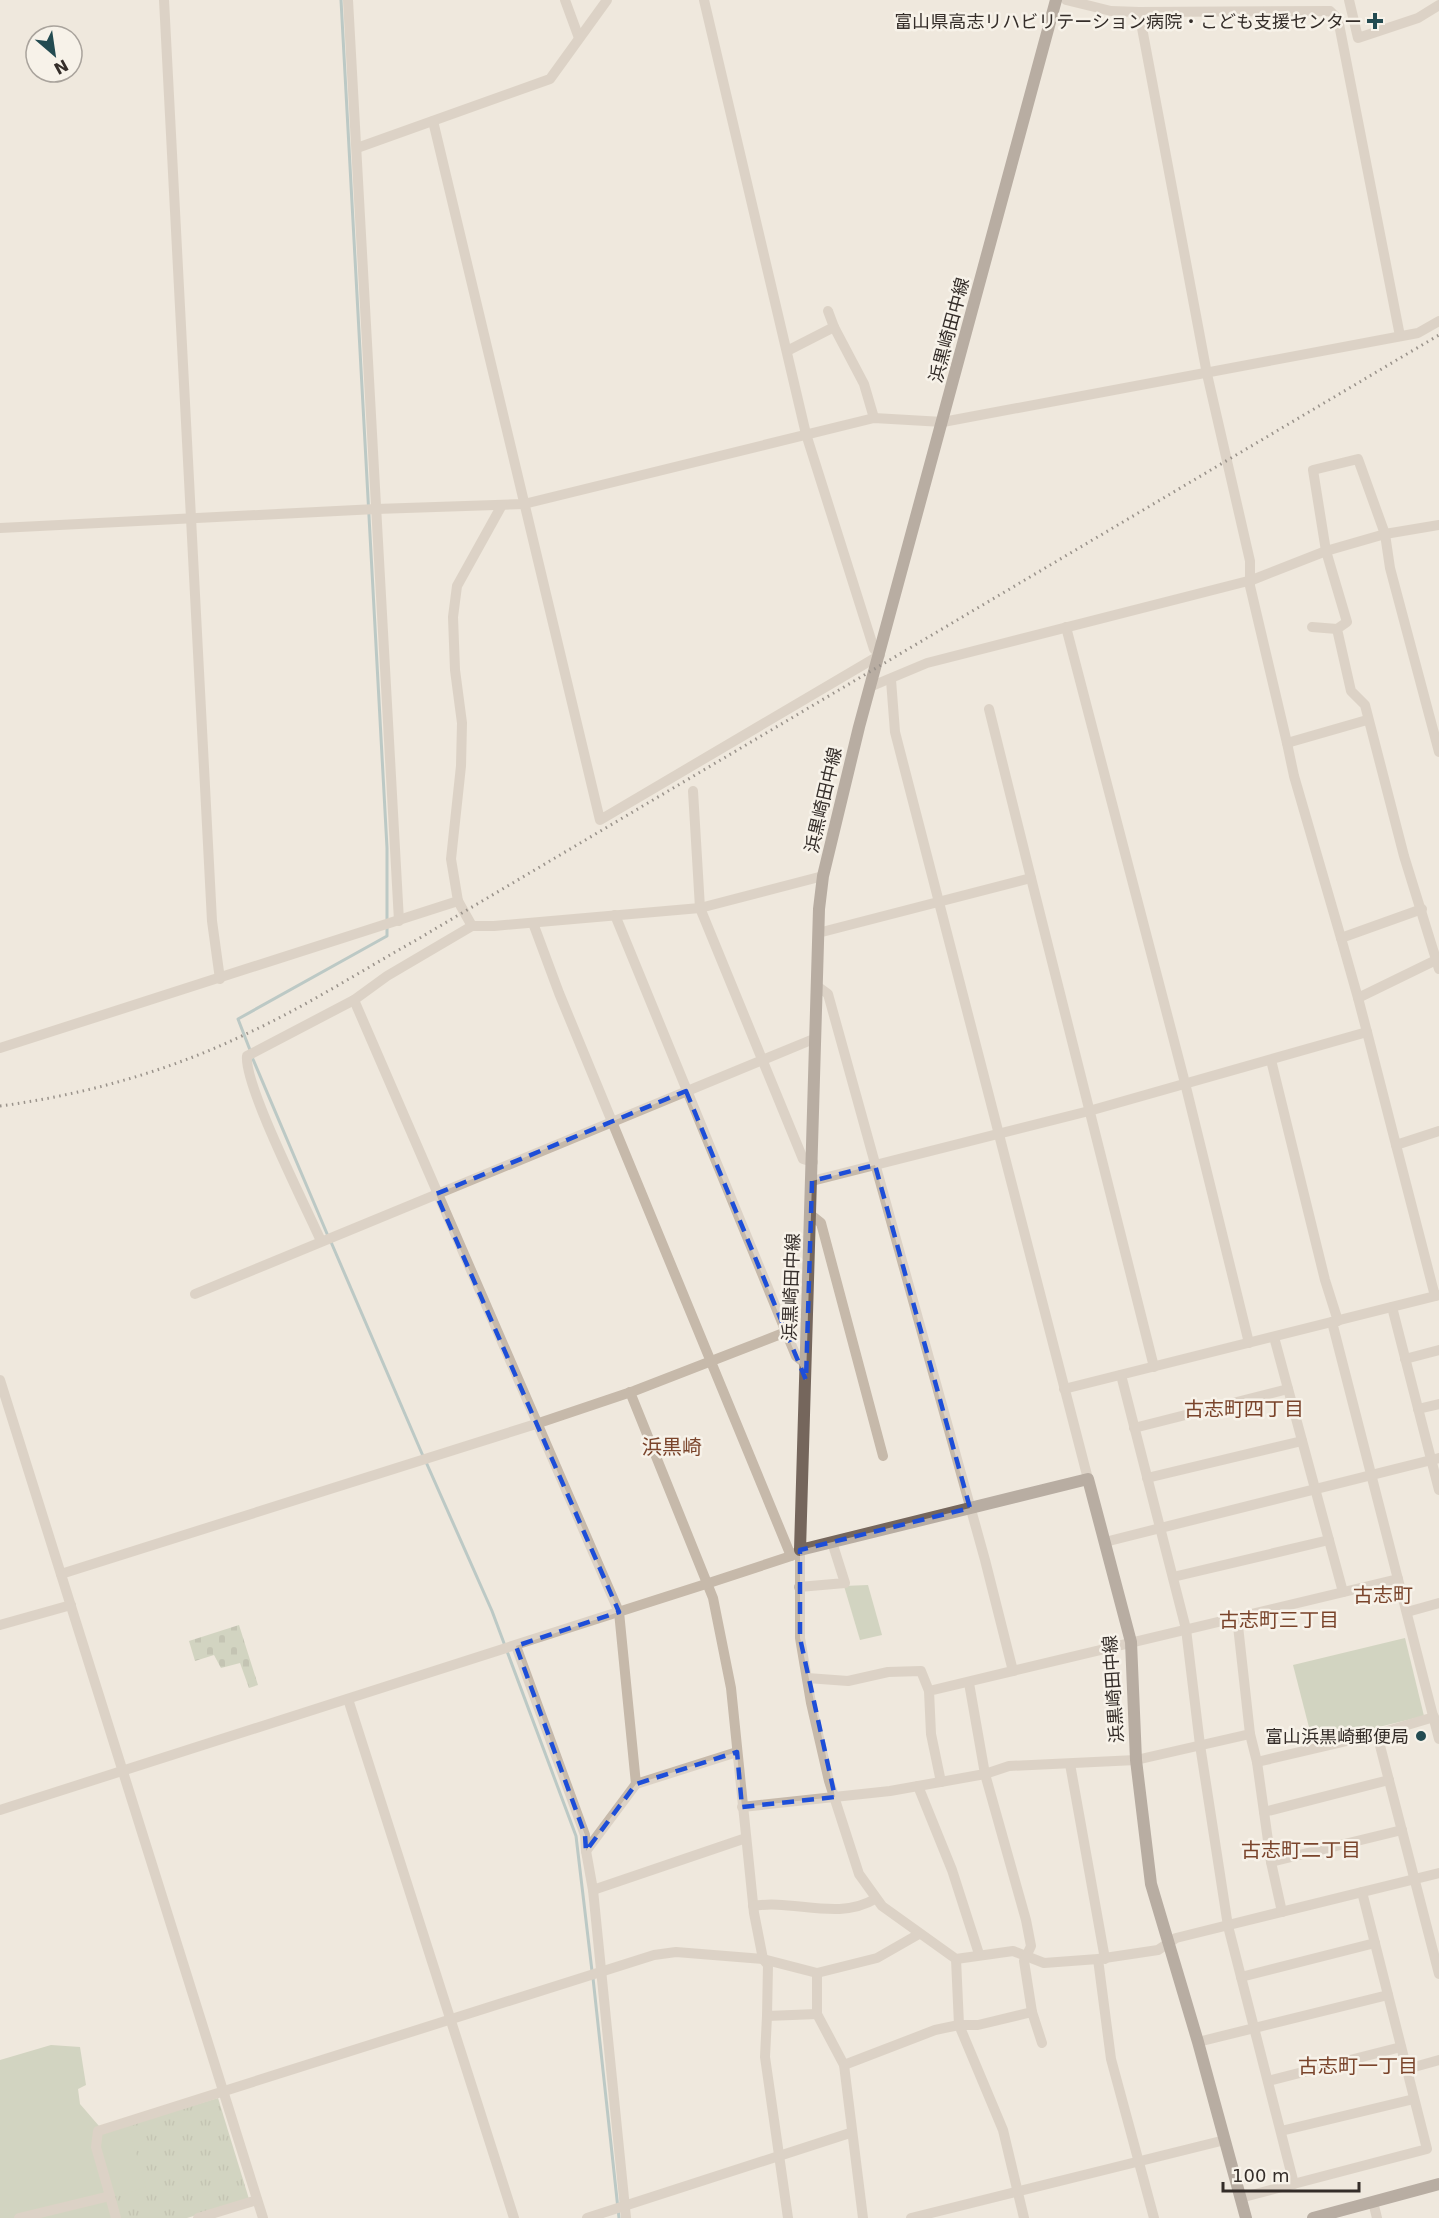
<svg xmlns="http://www.w3.org/2000/svg" width="1439" height="2218" viewBox="0 0 1439 2218" font-family="'DejaVu Sans','Noto Sans JP',sans-serif">
<style>
.grass{fill:url(#grass-tufts)}
.cemetery{fill:url(#cemetery-stones)}
.green{fill:#b0bd9f}
.lines{fill:none;stroke-linecap:round;stroke-linejoin:round}
.stream{stroke:#7fa4a9;stroke-width:3}
.minor{stroke:#c6b9aa;stroke-width:10}
.major{stroke:#75665c;stroke-width:12}
.rail{stroke:#342d29;stroke-width:3;stroke-dasharray:1.5 4.5;stroke-linecap:butt}
.marked{fill:none;stroke:#1d4ed8;stroke-width:4.5;stroke-dasharray:12 8;stroke-linejoin:round}
.poi-dot{fill:#234b51;stroke:#f7f2e9;stroke-width:2}
.labels{text-anchor:middle;dominant-baseline:central;stroke-width:5;stroke-linejoin:round;paint-order:stroke}
.poi-label{font-size:18px;fill:#342d29;stroke:#f7f2e9;text-anchor:end}
.street-label{font-size:18px;fill:#342d29;stroke:#f7f2e9}
.neighbourhood-label{font-size:20px;fill:#7a442b;stroke:#f7f2e9}
</style>
<defs>
<pattern id="grass-tufts" width="24" height="20" patternUnits="userSpaceOnUse" patternTransform="scale(1.5)"><rect width="24" height="20" fill="#b0bd9f"/><path d="M3 7l-1-3M5 7V3M7 7l1-3M15 17l-1-3M17 17v-4M19 17l1-3" fill="none" stroke="#909a82"/></pattern>
<pattern id="cemetery-stones" width="16" height="16" patternUnits="userSpaceOnUse" patternTransform="scale(1.5)"><rect width="16" height="16" fill="#b0bd9f"/><path d="M2 7V4a2 2 0 0 1 4 0v3zM10 15v-3a2 2 0 0 1 4 0v3z" fill="#909a82"/></pattern>
</defs>
<rect width="100%" height="100%" fill="#efe8dd"/>
<polygon class="grass" points="218,2098 249,2199 187,2218 119,2218 113,2197 128,2125"/>
<polygon class="cemetery" points="239,1625 258,1685 249,1688 240,1663 221,1668 214,1655 195,1661 189,1641"/>
<g class="green">
<polygon points="868,1585 882,1635 860,1640 844,1586"/>
<polygon points="1405,1638 1424,1716 1313,1743 1293,1665"/>
<polygon points="51,2045 80,2047 86,2085 78,2089 80,2104 99,2126 93,2146 113,2218 0,2218 0,2060"/>
<polygon points="128,2125 146,2187 113,2197 100,2148 101,2133"/>
</g>
<g class="lines">
<g class="stream">
<polyline points="341,0 387,848 387,921"/>
<polyline points="250,1050 238,1019 387,936 387,928"/>
<polyline points="252,1057 328,1236"/>
<polyline points="331,1242 423,1456"/>
<polyline points="426,1462 492,1611 576,1836 592,1971"/>
<polyline points="593,1978 619,2218"/>
</g>
<g class="minor">
<polyline points="164,0 212,921 220,979"/>
<polyline points="348,0 399,921"/>
<polyline points="565,0 579,38"/>
<polyline points="1066,0 1111,11 1139,12 1330,11 1338,19 1400,336"/>
<polyline points="1349,0 1358,38 1418,18 1439,5"/>
<polyline points="1139,12 1207,374 1250,561 1250,586 1287,743"/>
<polyline points="433,121 600,820 880,655 874,649 806,434 704,0"/>
<polyline points="357,148 550,79 607,0"/>
<polyline points="828,311 834,327"/>
<polyline points="787,351 834,327 864,384 874,418"/>
<polyline points="0,528 376,509 524,504 874,418 943,422 1418,333 1439,321"/>
<polyline points="1066,627 1185,1083 1249,1343"/>
<polyline points="1312,627 1337,629"/>
<polyline points="891,680 895,732 1088,1479"/>
<polyline points="872,686 927,663 1252,580 1326,551 1385,534 1439,525"/>
<polyline points="1439,752 1390,568 1385,534 1358,459 1313,470 1326,551 1347,622 1337,629 1351,691 1365,705 1404,856 1439,969"/>
<polyline points="693,791 700,908 803,1159 813,1162"/>
<polyline points="1031,878 1154,1367"/>
<polyline points="458,901 472,926 494,926 700,908 823,876"/>
<polyline points="615,915 786,1332"/>
<polyline points="533,923 559,993 791,1556"/>
<polyline points="818,933 1031,878 989,709"/>
<polyline points="1341,938 1294,776 1287,743 1367,720"/>
<polyline points="817,986 828,994 985,1560 1013,1671"/>
<polyline points="1358,998 1341,938 1422,909"/>
<polyline points="354,1000 619,1612 636,1784 737,1752"/>
<polyline points="1367,1032 1396,1145 1439,1131"/>
<polyline points="0,1048 458,901 451,859 461,766 462,723 455,670 453,617 457,586 502,505"/>
<polyline points="1271,1060 1325,1280 1338,1321"/>
<polyline points="1396,1145 1435,1296"/>
<polyline points="812,1181 1089,1111 1367,1032 1358,998 1436,960"/>
<polyline points="811,1215 821,1223 883,1456"/>
<path d="M321,1241C306,1207 244,1085 247,1056L354,1000L387,976L472,926"/>
<polyline points="195,1294 816,1038"/>
<polyline points="1392,1307 1439,1490"/>
<polyline points="1332,1322 1439,1739"/>
<polyline points="1274,1337 1343,1592"/>
<polyline points="1405,1359 1439,1350"/>
<polyline points="1121,1375 1186,1629 1200,1745 1228,1926 1294,2184"/>
<polyline points="0,1380 263,2218"/>
<polyline points="1064,1389 1439,1295"/>
<polyline points="630,1392 713,1598 731,1688 754,1913 763,1959 768,1965 767,2016 817,2014"/>
<polyline points="1418,1409 1439,1404"/>
<polyline points="1134,1428 1288,1389"/>
<polyline points="1147,1478 1302,1441"/>
<polyline points="1105,1542 1439,1458"/>
<polyline points="800,1550 800,1638 811,1703 829,1781 859,1874 882,1906 956,1959 1013,1951 1044,1963 1098,1959 1158,1950 1176,1938 1439,1873"/>
<polyline points="61,1574 536,1424 634,1391 786,1332 796,1356 806,1364"/>
<polyline points="1173,1577 1329,1540"/>
<polyline points="799,1587 845,1583 832,1542"/>
<polyline points="1407,1612 1439,1603"/>
<polyline points="1237,1617 1250,1734 1257,1762 1377,1734 1434,1717"/>
<polyline points="0,1625 71,1605"/>
<polyline points="516,1646 585,1835 586,1851 636,1784"/>
<polyline points="807,1678 848,1681 888,1672 921,1671 929,1691"/>
<polyline points="969,1683 985,1774 1026,1920 1031,1946 1024,1961 1032,2012"/>
<polyline points="348,1699 514,2218"/>
<polyline points="1377,1734 1439,1974"/>
<polyline points="1257,1762 1264,1812"/>
<polyline points="1070,1764 1105,1959"/>
<polyline points="941,1782 931,1734 929,1691 1398,1579"/>
<polyline points="918,1786 952,1870 979,1954"/>
<polyline points="742,1807 890,1791 985,1774 1009,1766 1136,1760 1250,1734"/>
<polyline points="0,1810 709,1583 791,1556 800,1550"/>
<polyline points="586,1851 593,1890 746,1838"/>
<polyline points="1271,1862 1264,1812 1389,1780"/>
<polyline points="593,1890 626,2218"/>
<path d="M753,1906C793,1899 838,1921 875,1899"/>
<polyline points="1282,1912 1271,1862 1402,1830"/>
<polyline points="956,1959 959,2025 1003,2130 1024,2218"/>
<polyline points="1098,1959 1111,2059 1154,2218"/>
<polyline points="817,1973 817,2014 844,2065 863,2218"/>
<polyline points="1241,1977 1375,1943"/>
<polyline points="767,2016 765,2057 788,2218"/>
<polyline points="1198,2042 1388,1995"/>
<polyline points="844,2065 935,2030 959,2025 978,2025 1032,2012 1042,2043"/>
<polyline points="1407,2069 1439,2060"/>
<polyline points="1268,2081 1401,2047"/>
<polyline points="1281,2131 1414,2099"/>
<polyline points="110,2196 116,2218"/>
<polyline points="1240,2198 1427,2149 1362,1892"/>
<polyline points="1373,2202 1377,2218"/>
<polyline points="19,2218 110,2196 96,2147 98,2131 654,1955 676,1952 763,1959 817,1973 877,1958 919,1934"/>
<polyline points="198,2218 257,2200"/>
<polyline points="587,2218 850,2133"/>
<polyline points="911,2218 1225,2140"/>
</g>
<g class="major">
<polyline points="1056,0 859,727 823,876 819,909 800,1550 1088,1479 1131,1642 1136,1760 1151,1884 1198,2042 1246,2218"/>
<polyline points="1313,2218 1439,2184"/>
</g>
<path class="rail" d="M0,1106C84,1095 169,1071 246,1034C305,1007 361,971 418,939L1439,335"/>
</g>
<path d="M0 0H1439V2218H0ZM686,1091L806,1380L812,1181L875,1165L970,1508L800,1550V1638L835,1797L742,1807L737,1752L636,1784L586,1851L585,1835L516,1646L619,1612L436,1194Z" fill="#efe8dd" fill-opacity=".55" fill-rule="evenodd"/>
<path class="marked" d="M686,1091L806,1380L812,1181L875,1165L970,1508L800,1550V1638L835,1797L742,1807L737,1752L636,1784L586,1851L585,1835L516,1646L619,1612L436,1194Z"/>
<g class="poi-dot">
<path d="M1372 12h6v6h6v6h-6v6h-6v-6h-6v-6h6z"/>
<circle cx="1421" cy="1736" r="6"/>
</g>
<g class="labels">
<g class="poi-label">
<text x="1362" y="21">富山県高志リハビリテーション病院・こども支援センター</text>
<text x="1409" y="1736">富山浜黒崎郵便局</text>
</g>
<g class="street-label">
<text transform="translate(949 330) rotate(-75)">浜黒崎田中線</text>
<text transform="translate(823 800) rotate(-77)">浜黒崎田中線</text>
<text transform="translate(791 1287) rotate(-88)">浜黒崎田中線</text>
<text transform="translate(1113 1689) rotate(-94)">浜黒崎田中線</text>
</g>
<g class="neighbourhood-label">
<text x="1244" y="1409">古志町四丁目</text>
<text x="672" y="1447">浜黒崎</text>
<text x="1383" y="1595">古志町</text>
<text x="1279" y="1620">古志町三丁目</text>
<text x="1301" y="1850">古志町二丁目</text>
<text x="1358" y="2066">古志町一丁目</text>
</g>
</g>
<g transform="translate(54 54) rotate(151)"><circle r="28" fill="#f7f2e9" stroke="#a9a39c" stroke-width="1.5"/>
<path d="M0-4.5L10 22L0 15L-10 22Z" fill="#234b51"/>
<text y="-9" font-size="16" font-weight="bold" text-anchor="middle" fill="#342d29">N</text>
</g>
<path d="M1223 2182v9h136v-9" fill="none" stroke="#342d29" stroke-width="3"/>
<text x="1232" y="2182" font-size="18" fill="#342d29" stroke="#f7f2e9" stroke-width="4.5" paint-order="stroke">100 m</text>
</svg>
